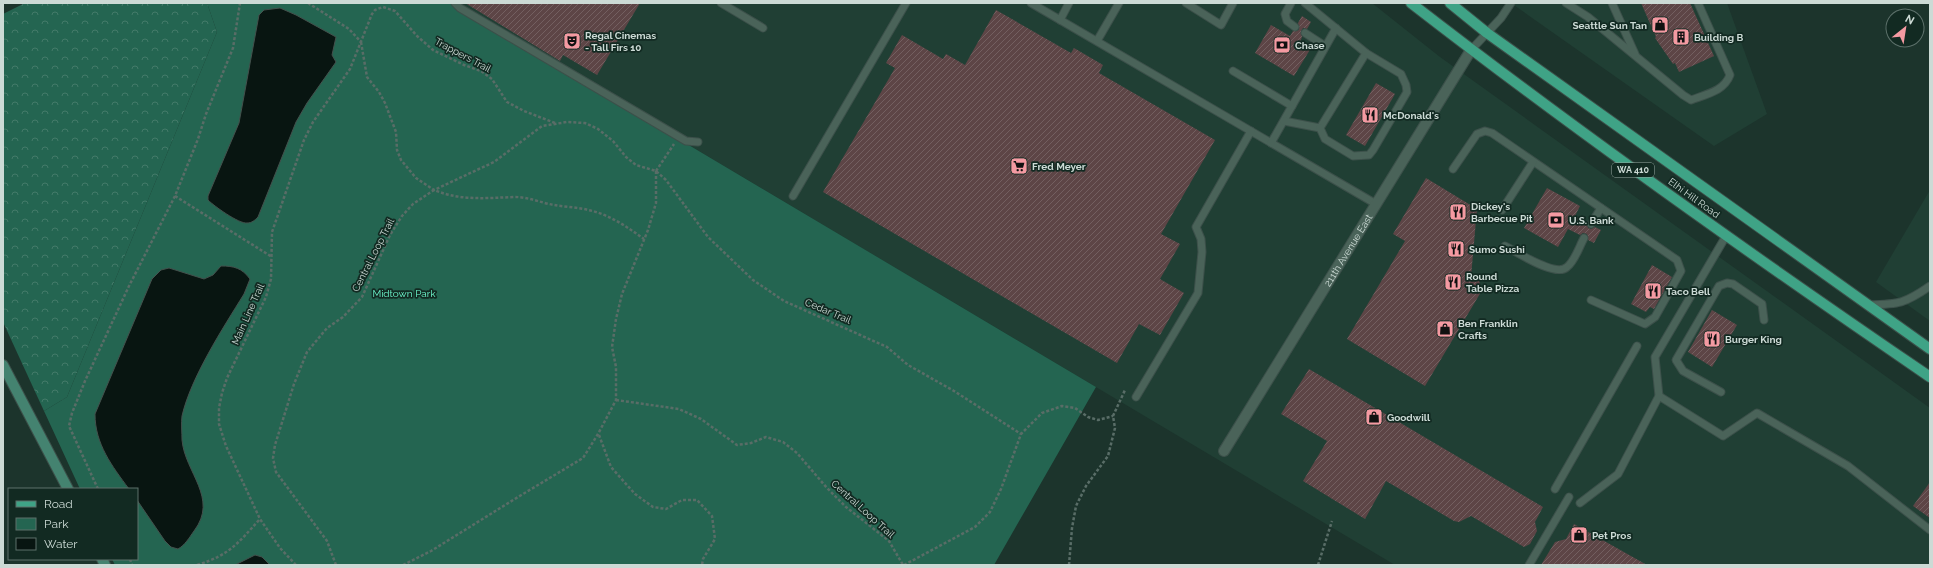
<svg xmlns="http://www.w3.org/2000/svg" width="1933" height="568" viewBox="0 0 1933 568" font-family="Raleway,sans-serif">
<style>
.built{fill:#203f34}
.forest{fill:url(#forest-crowns)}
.green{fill:#246551}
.water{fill:#081511;stroke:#43504c}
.building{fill:url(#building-hatch)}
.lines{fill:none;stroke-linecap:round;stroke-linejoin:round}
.service-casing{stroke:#3c504a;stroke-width:9}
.minor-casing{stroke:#3c504a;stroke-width:12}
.secondary-casing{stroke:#3c504a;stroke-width:12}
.primary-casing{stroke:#3c504a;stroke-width:12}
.path{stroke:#596d67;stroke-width:2.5;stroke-dasharray:3 2;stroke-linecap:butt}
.service{stroke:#4a6359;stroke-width:7}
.minor{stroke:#4a6359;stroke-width:10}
.secondary{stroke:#448370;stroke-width:10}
.primary{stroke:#3fa386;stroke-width:10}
.labels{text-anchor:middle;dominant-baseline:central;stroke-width:3.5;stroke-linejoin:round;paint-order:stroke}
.shield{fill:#122a22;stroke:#94a59f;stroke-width:1}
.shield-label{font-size:9px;font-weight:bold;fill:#ccdad5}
.poi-label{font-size:10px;font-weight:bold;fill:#ccdad5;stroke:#122a22;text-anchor:start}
.street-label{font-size:10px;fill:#ccdad5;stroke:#122a22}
.park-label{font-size:10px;fill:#70fed2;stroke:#122a22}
</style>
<defs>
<pattern id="forest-crowns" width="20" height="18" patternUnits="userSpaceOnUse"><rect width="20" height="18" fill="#246551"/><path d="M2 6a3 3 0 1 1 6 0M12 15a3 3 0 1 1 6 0" fill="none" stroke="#437a69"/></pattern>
<pattern id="building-hatch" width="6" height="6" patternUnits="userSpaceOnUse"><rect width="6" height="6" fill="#5d4546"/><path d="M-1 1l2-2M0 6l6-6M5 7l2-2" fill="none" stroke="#735f60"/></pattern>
</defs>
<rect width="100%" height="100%" fill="#1c342c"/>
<g class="built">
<polygon points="450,3 1372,3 1440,57 1930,408 1930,565 1395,565"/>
<polygon points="1511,3 1727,3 1767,114 1714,146"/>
<polygon points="1930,190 1930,321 1876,282"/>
</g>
<polygon class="forest" points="25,3 207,3 217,32 67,397 44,411 3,322 3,14"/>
<polygon class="green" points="207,3 450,3 1096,387 994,565 115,565 112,559 137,559 137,489 80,489 44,411 67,397 217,32"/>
<g class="water">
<path d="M280,8L296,15L336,37L332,55L336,62L307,103L296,122L258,217C255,220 252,223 247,223C239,224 214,206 208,200V196L239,123L259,15L264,10Z"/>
<path d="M221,266C234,266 242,268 250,279L244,294C223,328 191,377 182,416C181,423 182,433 182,440C185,473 219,498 194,531C189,538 185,545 178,549L171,547L165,541L137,500V489H129C112,466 95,444 95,414L152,279L161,270L169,268L204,279L213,275Z"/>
<polygon points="255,555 262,557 270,565 235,565"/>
</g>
<g class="building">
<polygon points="465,3 640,3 597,75 563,55 560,61"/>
<polygon points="1641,3 1690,3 1714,56 1679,72 1675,63 1673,64 1655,38 1656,37"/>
<polygon points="996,10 1071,53 1074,48 1103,65 1099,73 1215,140 1161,234 1180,244 1160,279 1184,293 1160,335 1139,324 1117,363 823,192 895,68 886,63 902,35 943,59 946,54 965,65"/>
<polygon points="1302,16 1311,22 1307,29 1303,28 1301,31 1302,37 1300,42 1311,48 1294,76 1255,53 1271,25 1290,36 1293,31 1299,30 1298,23"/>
<polygon points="1376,83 1395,94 1365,146 1346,135"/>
<polygon points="1426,178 1477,209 1471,277 1479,278 1481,292 1425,386 1347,339 1405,241 1393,234"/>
<polygon points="1547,188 1580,206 1575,216 1587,222 1588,228 1591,229 1595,227 1601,230 1594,243 1588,240 1587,234 1583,233 1580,235 1568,229 1558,247 1524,228"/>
<polygon points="1652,265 1672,277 1654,309 1650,307 1646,312 1631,304"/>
<polygon points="1712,310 1737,325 1712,367 1688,352"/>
<polygon points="1309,369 1543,507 1535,522 1537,531 1530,544 1524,547 1471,516 1459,522 1454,521 1386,481 1365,519 1303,481 1327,441 1281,414"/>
<polygon points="1930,482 1930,518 1913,506"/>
<polygon points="1574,524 1647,565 1541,565 1555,542 1566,539"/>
</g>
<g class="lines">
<g class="service-casing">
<g id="service">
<polyline points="455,3 460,8 686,141 698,142"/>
<polyline points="721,3 763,28"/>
<polyline points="1031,3 1376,204"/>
<polyline points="1186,3 1221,25 1233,3"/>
<polyline points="1291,3 1285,14 1287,21 1295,27"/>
<path d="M1566,3L1588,17L1683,95L1691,100C1707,94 1724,91 1730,75L1698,3"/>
<polyline points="1612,3 1635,54"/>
<polyline points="1060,20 1069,3"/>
<polyline points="1305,33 1325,46"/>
<polyline points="1097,41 1119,3"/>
<polyline points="1471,50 1501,18 1511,3"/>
<polyline points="1233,71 1292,106 1271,143"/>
<polyline points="1292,106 1336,28"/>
<polyline points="1284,121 1320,128 1366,53 1305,3"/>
<polyline points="1320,128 1325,139 1353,156 1369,155 1373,150 1407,92 1406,85 1401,74 1366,53"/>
<polyline points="1453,169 1477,134 1485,131 1492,133 1677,260 1681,271 1655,317 1645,324 1591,300"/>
<polyline points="793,196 906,3"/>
<polyline points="1502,210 1533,162"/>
<polyline points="1591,224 1601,208"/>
<path d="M1505,246C1517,252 1556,278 1567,267C1575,261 1579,247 1584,238"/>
<path d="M1868,305C1899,304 1904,304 1930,286"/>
<polyline points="1721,392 1683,371 1676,360 1719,286 1727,283 1733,284 1762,304 1764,320"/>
<polyline points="1659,396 1723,436 1757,413 1848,466 1930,530"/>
<polyline points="1136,397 1198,293 1202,252 1201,239 1196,227 1251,131"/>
<polyline points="1555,489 1637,346"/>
<polyline points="1580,503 1618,474 1659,396 1655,357 1726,236"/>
<polyline points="1529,565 1569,497"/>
</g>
</g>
<g class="minor-casing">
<g id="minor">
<path id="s1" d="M1224,451L1471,50"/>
</g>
</g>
<g class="secondary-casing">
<g id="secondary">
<polyline points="3,365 68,489"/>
<polyline points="102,559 105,565"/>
</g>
</g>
<g class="primary-casing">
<g id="primary">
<path d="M1411,3C1580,134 1754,257 1930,377"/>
<polyline points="1450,3 1487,33 1930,349"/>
</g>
</g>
<g class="path">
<polyline points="308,3 349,29 361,42"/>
<polyline points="361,42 367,77 379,92 385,103 396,132 397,150 401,160 416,178 434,190 494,162 542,126 567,122 585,123 598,129 613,141 626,157 636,165 656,171 666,180 708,237 753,280 784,301 887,347 908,365 954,391 1021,434"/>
<polyline points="656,171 674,144"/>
<polyline points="175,196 272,257"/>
<polyline points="616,400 679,409 701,419 737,445 751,443 766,437 783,442 797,453 827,488 846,507 889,541 903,565"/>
<polyline points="599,435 611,467 635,494 653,507 666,509 682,500 697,500 712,516 715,539 703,559 702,565"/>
<polyline points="98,489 69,426 72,413 85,381 129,286 175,196 198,139 206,114 233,48 240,3"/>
<polyline points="130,559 132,565"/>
<path d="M197,565C230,555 238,543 260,519"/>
<polyline points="296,565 280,548 260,519 226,446 219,424 219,408 222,393 227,378 266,297 271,279 272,232 304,140 313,122 350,69 372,14 375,10 383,7 395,11 417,36 433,50 464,65 481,71 492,79 507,102 524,111 555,123"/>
<path d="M336,565L327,541L276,472L273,458L275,445L294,384L307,352L327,328L343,317L362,297L390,235L402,216L413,204L434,190C461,201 486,198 515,197C528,197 542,203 554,205C565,207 577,207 588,210C609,214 627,227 644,239"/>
<polyline points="403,565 431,551 518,497 583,458 598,434 616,400 616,367 612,347 616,319 622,294 648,230 656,203 656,171"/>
<polyline points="904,565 975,527 990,512 1001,489 1021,434 1042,413 1062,406 1075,408 1088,417 1098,420 1113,416"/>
<polyline points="1069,565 1072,528 1076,506 1086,486 1108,456 1115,428 1113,416 1125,390"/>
<polyline points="1318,565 1332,521"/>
</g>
<use href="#service" class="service"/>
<use href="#minor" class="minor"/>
<use href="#secondary" class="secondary"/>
<use href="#primary" class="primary"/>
</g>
<defs>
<g id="shop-square" transform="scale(0.9)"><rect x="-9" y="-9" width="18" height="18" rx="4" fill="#f49aa2" stroke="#122a22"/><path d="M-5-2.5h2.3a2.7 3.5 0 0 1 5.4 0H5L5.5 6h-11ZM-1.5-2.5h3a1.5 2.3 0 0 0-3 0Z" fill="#111"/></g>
<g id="building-square" transform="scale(0.9)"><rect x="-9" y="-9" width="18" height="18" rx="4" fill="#f49aa2" stroke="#122a22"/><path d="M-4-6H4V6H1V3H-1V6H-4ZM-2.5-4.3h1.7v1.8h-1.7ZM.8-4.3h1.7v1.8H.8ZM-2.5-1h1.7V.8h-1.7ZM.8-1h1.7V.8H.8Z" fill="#111"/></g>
<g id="theatre-square" transform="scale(0.9)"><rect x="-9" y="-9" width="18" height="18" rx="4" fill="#f49aa2" stroke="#122a22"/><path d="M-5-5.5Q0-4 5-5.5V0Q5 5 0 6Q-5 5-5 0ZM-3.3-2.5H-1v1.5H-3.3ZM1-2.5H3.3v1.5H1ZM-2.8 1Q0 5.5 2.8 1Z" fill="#111"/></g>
<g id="bank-square" transform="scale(0.9)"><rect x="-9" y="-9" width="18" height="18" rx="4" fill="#f49aa2" stroke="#122a22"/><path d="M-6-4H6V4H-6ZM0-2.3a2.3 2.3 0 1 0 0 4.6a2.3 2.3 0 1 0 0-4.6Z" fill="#111"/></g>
<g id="restaurant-square" transform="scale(0.9)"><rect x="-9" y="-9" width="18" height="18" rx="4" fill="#f49aa2" stroke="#122a22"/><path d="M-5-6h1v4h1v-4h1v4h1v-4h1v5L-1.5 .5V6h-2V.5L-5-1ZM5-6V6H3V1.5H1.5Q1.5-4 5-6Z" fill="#111"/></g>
<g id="supermarket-square" transform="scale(0.9)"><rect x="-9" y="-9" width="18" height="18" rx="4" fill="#f49aa2" stroke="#122a22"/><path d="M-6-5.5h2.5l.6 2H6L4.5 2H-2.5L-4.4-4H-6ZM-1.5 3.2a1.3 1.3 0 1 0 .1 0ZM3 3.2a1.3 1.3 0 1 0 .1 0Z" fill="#111"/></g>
</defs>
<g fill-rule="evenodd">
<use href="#shop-square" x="1660" y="25"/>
<use href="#building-square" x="1681" y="37"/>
<use href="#theatre-square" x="572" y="41"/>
<use href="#bank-square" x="1282" y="45"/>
<use href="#restaurant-square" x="1370" y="115"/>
<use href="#supermarket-square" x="1019" y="166"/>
<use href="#restaurant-square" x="1458" y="212"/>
<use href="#bank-square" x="1556" y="220"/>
<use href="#restaurant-square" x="1456" y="249"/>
<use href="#restaurant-square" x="1453" y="282"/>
<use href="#restaurant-square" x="1653" y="291"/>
<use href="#shop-square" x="1445" y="329"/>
<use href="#restaurant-square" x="1712" y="339"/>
<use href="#shop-square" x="1374" y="417"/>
<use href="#shop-square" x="1579" y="535"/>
</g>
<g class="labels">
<rect class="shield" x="1612" y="163" width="42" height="14" rx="3"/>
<g class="shield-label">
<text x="1633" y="170">WA 410</text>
</g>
<g class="poi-label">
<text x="1647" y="25" text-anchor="end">Seattle Sun Tan</text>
<text x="585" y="35">Regal Cinemas<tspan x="585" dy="12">- Tall Firs 10</tspan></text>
<text x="1694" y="37">Building B</text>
<text x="1295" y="45">Chase</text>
<text x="1383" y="115">McDonald's</text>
<text x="1032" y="166">Fred Meyer</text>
<text x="1471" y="206">Dickey's<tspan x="1471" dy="12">Barbecue Pit</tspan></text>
<text x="1569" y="220">U.S. Bank</text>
<text x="1469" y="249">Sumo Sushi</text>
<text x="1466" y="276">Round<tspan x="1466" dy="12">Table Pizza</tspan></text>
<text x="1666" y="291">Taco Bell</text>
<text x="1458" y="323">Ben Franklin<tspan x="1458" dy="12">Crafts</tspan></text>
<text x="1725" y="339">Burger King</text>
<text x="1387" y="417">Goodwill</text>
<text x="1592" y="535">Pet Pros</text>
</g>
<g class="street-label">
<text transform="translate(463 55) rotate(28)">Trappers Trail</text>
<text transform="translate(1694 198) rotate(36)">Elhi Hill Road</text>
<text stroke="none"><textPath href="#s1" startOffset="236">211th Avenue East</textPath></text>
<text transform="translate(373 255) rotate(-63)">Central Loop Trail</text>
<text transform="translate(828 311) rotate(23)">Cedar Trail</text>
<text transform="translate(248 314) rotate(-66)">Main Line Trail</text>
<text transform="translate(863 509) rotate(42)">Central Loop Trail</text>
</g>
<g class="park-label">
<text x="404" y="293">Midtown Park</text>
</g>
</g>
<rect width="1933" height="568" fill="none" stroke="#ccdad5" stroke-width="8"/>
<rect x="8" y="488" width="130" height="72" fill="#122a22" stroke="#5c706a"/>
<rect x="16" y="501" width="20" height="6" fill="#3fa386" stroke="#5c706a"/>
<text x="44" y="508" font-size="12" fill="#ccdad5">Road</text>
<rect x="16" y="518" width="20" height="12" fill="#246551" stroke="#5c706a"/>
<text x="44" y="528" font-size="12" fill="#ccdad5">Park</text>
<rect x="16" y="538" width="20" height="12" fill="#081511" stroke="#5c706a"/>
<text x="44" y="548" font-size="12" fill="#ccdad5">Water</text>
<g transform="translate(1905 28) rotate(30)"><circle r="19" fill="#122a22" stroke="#5c706a"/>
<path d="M0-3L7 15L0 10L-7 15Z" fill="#f49aa2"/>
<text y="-6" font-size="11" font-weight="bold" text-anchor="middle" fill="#ccdad5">N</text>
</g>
</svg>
